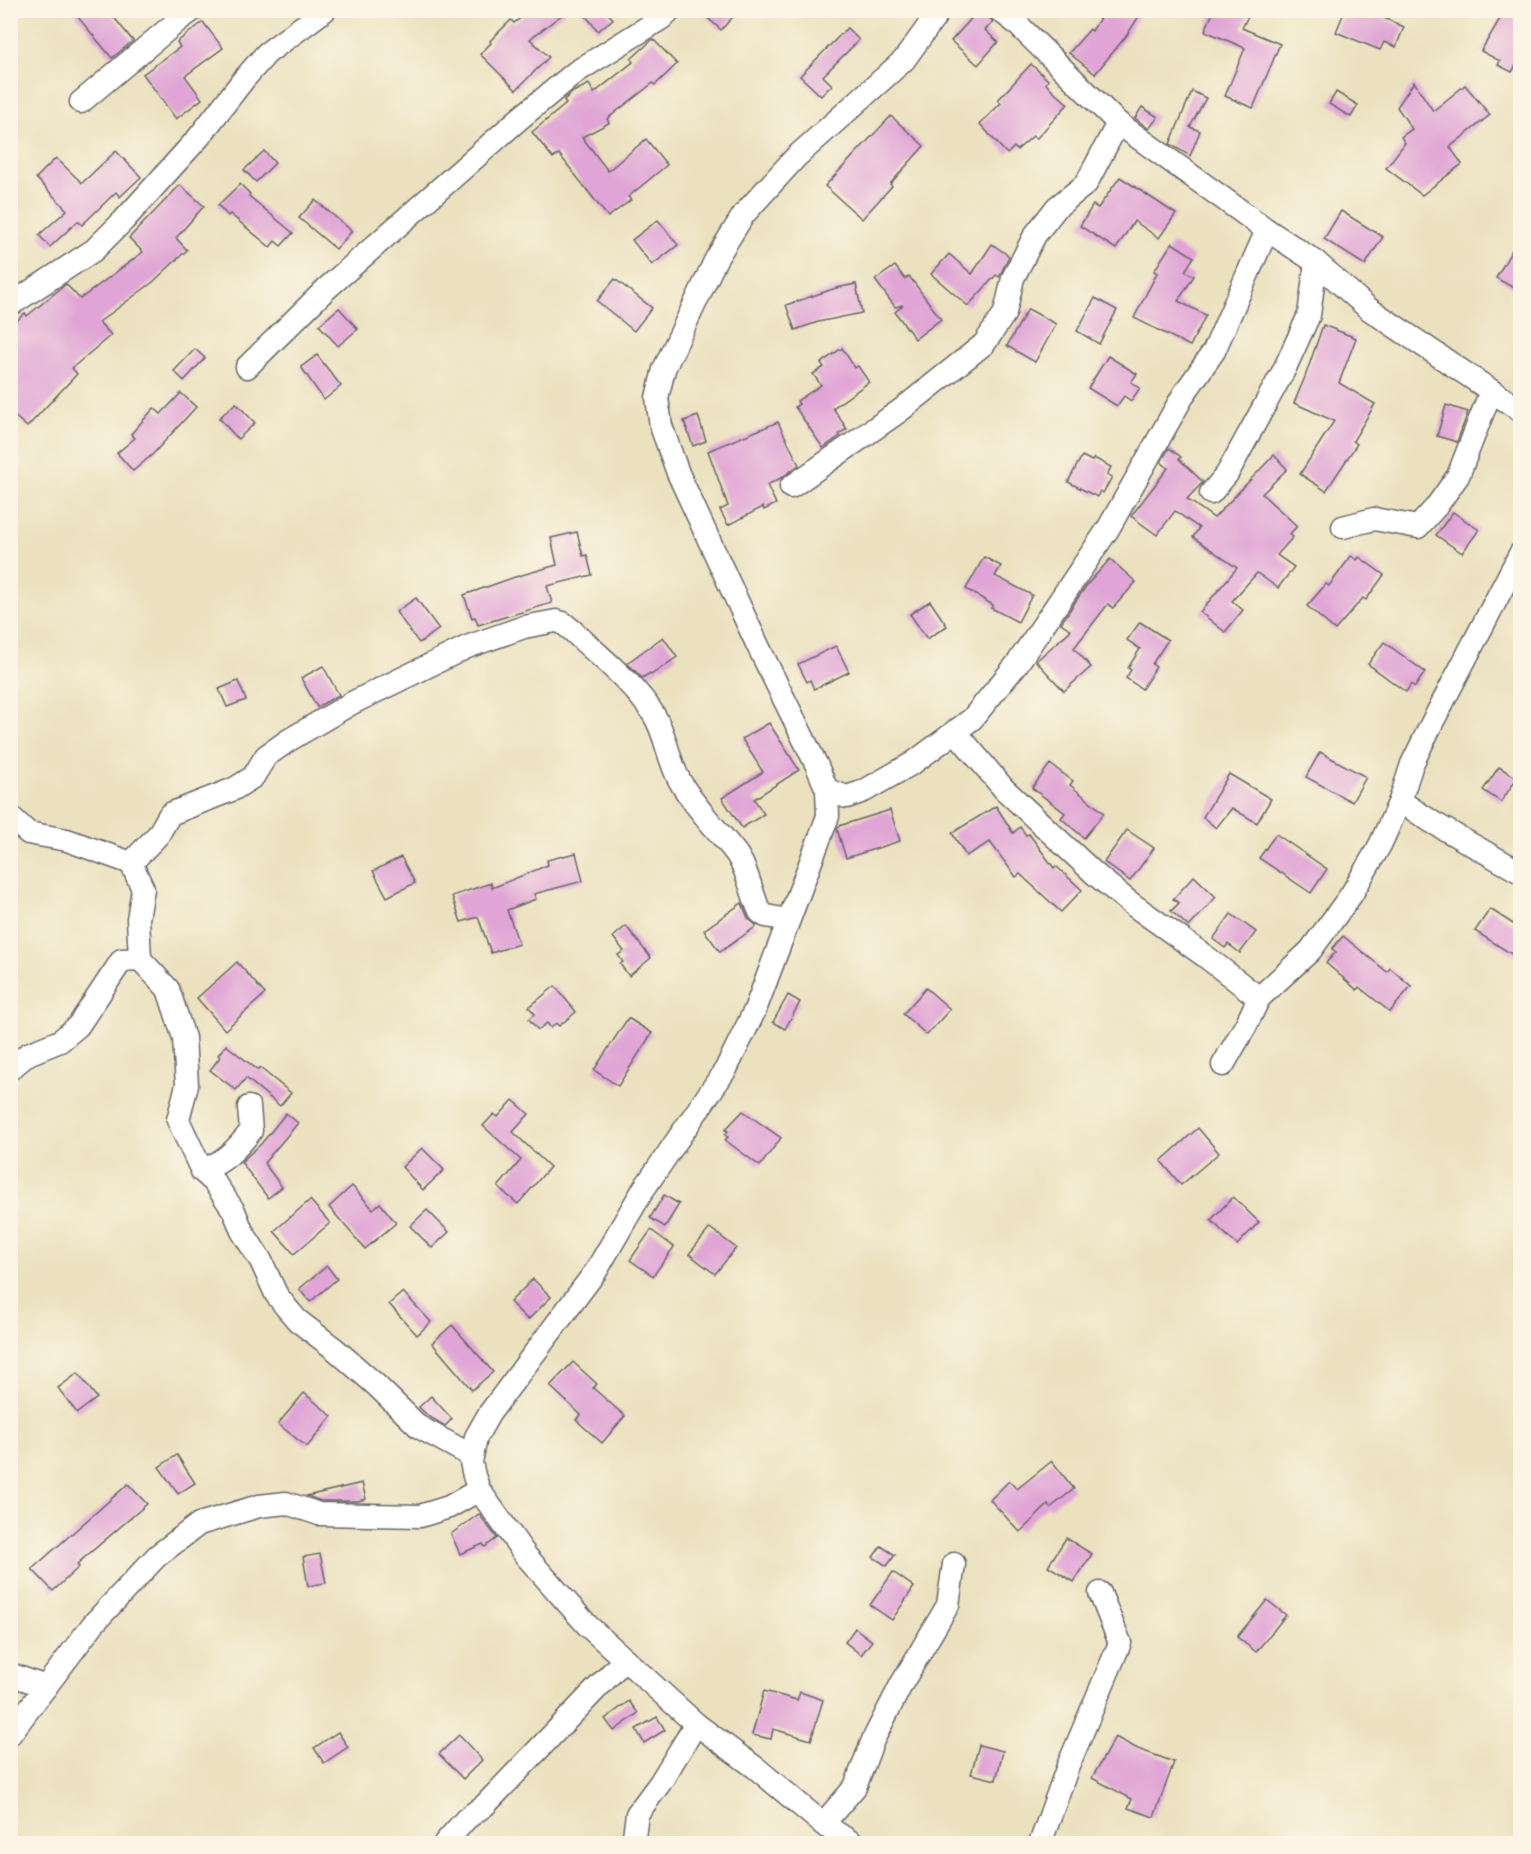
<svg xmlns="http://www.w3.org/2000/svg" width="1531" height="1854" viewBox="0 0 1531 1854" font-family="'EB Garamond',serif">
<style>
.building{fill:#e0a5d6}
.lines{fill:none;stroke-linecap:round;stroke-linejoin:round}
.street-casing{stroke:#686569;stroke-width:25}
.street{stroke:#fff;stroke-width:22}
</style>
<rect width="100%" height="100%" fill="#fcf5e5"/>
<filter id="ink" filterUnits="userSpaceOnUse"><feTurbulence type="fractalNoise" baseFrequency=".0167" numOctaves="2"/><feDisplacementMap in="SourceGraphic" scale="12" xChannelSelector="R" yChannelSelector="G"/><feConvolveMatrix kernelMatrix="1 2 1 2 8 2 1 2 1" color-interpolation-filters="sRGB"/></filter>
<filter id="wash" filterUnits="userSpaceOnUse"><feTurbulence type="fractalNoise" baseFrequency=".008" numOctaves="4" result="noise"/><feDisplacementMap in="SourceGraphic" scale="24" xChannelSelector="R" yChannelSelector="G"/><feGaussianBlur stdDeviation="1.35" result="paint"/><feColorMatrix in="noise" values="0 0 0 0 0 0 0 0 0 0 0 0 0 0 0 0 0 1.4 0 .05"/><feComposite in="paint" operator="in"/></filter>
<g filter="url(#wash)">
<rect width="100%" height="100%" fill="#ebe1bf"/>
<g id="blocks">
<g class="building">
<polygon points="72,10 108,10 133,41 112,58"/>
<polygon points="531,10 568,10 530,39 549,57 516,90 480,54 491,43 490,41 511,20 514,23"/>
<polygon points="581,10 605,10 613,19 598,31"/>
<polygon points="699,10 739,10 721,30"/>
<polygon points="979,10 984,10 993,22 985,30 998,42 978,65 951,41"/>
<polygon points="1105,10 1143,10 1127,35 1095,74 1069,53 1090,29 1092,31"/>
<polygon points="1214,10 1240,10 1249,14 1242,28 1280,44 1253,108 1225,96 1245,48 1205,31"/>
<polygon points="1345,10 1366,10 1404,27 1396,47 1384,42 1380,50 1336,32"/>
<polygon points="1505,10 1521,10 1521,57 1512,72 1498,65 1500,61 1481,51"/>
<polygon points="203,22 223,48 185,76 202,99 176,119 143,74 180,47 177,42"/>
<polygon points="847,28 859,40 823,76 832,85 821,96 800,76"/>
<polygon points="653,39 677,64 655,85 653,83 607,119 609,123 582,137 608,171 646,139 667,165 628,197 631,200 608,217 559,154 553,158 532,132 566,104 564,100 573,92 589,84 594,93 633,62 631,59"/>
<polygon points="1031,64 1048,80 1046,84 1068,104 1036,139 1033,136 1017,150 1014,147 1007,154 980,124 1001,103 998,100"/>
<polygon points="1414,82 1433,111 1465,85 1490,115 1450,147 1462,164 1422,195 1386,168 1405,143 1401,137 1412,129 1397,107"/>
<polygon points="1192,91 1206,98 1190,127 1200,131 1190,156 1170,144"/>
<polygon points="1336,92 1358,105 1351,117 1329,104"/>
<polygon points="1142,107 1158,117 1149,129 1135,118"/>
<polygon points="891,116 924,146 890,184 892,186 862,219 825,186"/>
<polygon points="116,151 141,177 120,197 116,192 82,225 78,221 50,247 39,235 67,210 36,178 56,158 82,183"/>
<polygon points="264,151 275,163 256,182 244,170"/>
<polygon points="1120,177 1176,214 1159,238 1134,221 1116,249 1080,226 1093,205 1098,208"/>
<polygon points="240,184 250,194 249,196 293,233 281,246 275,241 270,247 230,214 228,216 218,205"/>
<polygon points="180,185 204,206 176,238 187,250 153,282 99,322 111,335 72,368 77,374 27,427 10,412 10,327 25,313 27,316 66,284 80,299 143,252 129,238"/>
<polygon points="315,200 352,231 336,249 299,218"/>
<polygon points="1341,211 1383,237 1365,265 1324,239"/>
<polygon points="658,220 678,245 652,265 632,240"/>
<polygon points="1521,234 1521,292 1496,278"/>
<polygon points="1172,243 1194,257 1185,271 1194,276 1178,301 1206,315 1190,346 1134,318 1157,273 1154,271"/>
<polygon points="992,244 1009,256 999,277 996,275 968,306 931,274 949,254 972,274"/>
<polygon points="895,266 905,279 909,276 941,319 915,339 895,312 903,305 895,307 875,280"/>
<polygon points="615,279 652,308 634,331 597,301"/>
<polygon points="856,284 862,313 818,322 795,330 786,305 836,288"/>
<polygon points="1095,298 1117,310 1099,344 1077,331"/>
<polygon points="339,308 358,329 338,346 319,325"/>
<polygon points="1028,309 1056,324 1035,362 1007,346"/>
<polygon points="1323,325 1356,338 1339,383 1375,404 1353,441 1357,444 1326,491 1300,474 1334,421 1294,403 1305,377"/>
<polygon points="842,348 855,368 858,366 869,382 833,408 847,429 839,434 840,436 823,448 795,407 799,404 797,401 821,385 813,374 824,367 821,363"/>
<polygon points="195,349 205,358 184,381 174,371"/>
<polygon points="317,355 341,386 324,400 301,367"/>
<polygon points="1108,356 1137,374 1131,382 1140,388 1131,401 1124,396 1117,406 1088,388"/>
<polygon points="181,393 196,407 153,454 133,471 117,453 135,438 131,434 154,408 161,414"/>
<polygon points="236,403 255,423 238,439 219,418"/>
<polygon points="1446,405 1468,412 1457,442 1437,436"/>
<polygon points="698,416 706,441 693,446 684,421"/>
<polygon points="778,422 799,465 781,478 767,485 776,504 764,510 763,507 728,525 720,510 728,506 708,451"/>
<polygon points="1169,448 1181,457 1179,459 1203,482 1187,499 1214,518 1274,455 1287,469 1262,494 1297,526 1290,534 1293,537 1277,555 1294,567 1278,588 1257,573 1232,601 1243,610 1225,632 1200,612 1237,568 1193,537 1199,528 1175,511 1157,535 1131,516 1168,468 1161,462"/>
<polygon points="1082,456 1092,461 1094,458 1111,467 1107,475 1112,477 1103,493 1100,491 1097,497 1068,482"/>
<polygon points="1453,512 1479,530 1462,553 1436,535"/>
<polygon points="577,532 583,556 587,555 592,575 547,586 552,603 478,625 475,617 472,618 464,595 515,577 557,565 551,538"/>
<polygon points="1351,556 1357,560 1359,557 1384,575 1366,600 1363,598 1335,630 1307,606 1326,584 1329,586"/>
<polygon points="984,557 1001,566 995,576 1032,595 1018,622 991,608 993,605 966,589"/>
<polygon points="1110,559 1136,582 1113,608 1108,604 1074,648 1091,667 1064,691 1036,661 1071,630 1061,623 1086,586"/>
<polygon points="416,598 439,629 419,643 396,612"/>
<polygon points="930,601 947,626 927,639 910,614"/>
<polygon points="1140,622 1168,640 1152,664 1156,667 1142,689 1126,678 1131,670 1128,668 1140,649 1127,640"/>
<polygon points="663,637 677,657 651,675 650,673 642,678 627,663"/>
<polygon points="1384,642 1425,672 1415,687 1411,684 1406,692 1368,664"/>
<polygon points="836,646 849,672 814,689 810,680 807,682 798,664"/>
<polygon points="323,666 339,695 317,707 301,678"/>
<polygon points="238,681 246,700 227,707 219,689"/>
<polygon points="769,723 799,770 754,799 764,814 742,828 722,798 763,772 742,739"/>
<polygon points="1320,752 1366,777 1352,802 1306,777"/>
<polygon points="1050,764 1073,781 1070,785 1104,813 1084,838 1061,818 1065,813 1032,788"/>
<polygon points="1499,767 1517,778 1501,802 1483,790"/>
<polygon points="1229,774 1271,799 1257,823 1232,808 1216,828 1203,817"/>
<polygon points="996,806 1013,833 1020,827 1026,835 1029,834 1054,868 1056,866 1082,890 1061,912 1020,874 1016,877 990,842 966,856 952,833"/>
<polygon points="890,810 900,841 846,858 837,829 839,826"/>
<polygon points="1127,830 1154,848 1130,881 1104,862"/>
<polygon points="1276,834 1327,869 1311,893 1259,858"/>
<polygon points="576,853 583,881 534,894 536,899 507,910 519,944 491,953 478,917 461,922 452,896 491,883 492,888 548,865 547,860"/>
<polygon points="401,857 415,883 387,897 373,871"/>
<polygon points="1194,876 1216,897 1189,927 1171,911 1179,903 1173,899"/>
<polygon points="742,903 748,918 757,926 720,952 704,930"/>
<polygon points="1490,909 1521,929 1521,960 1475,931"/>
<polygon points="1231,914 1256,932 1240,953 1228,944 1225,948 1213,939"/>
<polygon points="626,926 651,958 629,976 620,964 623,962 618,955 624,951 613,937"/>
<polygon points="1343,936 1387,972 1390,968 1411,986 1390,1012 1359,987 1357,990 1326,963 1336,952 1332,949"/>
<polygon points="237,962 265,994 225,1030 197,998"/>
<polygon points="555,986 576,1012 559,1026 556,1023 551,1028 547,1023 538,1030 529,1019 535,1014 529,1007"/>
<polygon points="926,988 950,1009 927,1035 903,1014"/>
<polygon points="788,995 800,1002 785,1029 773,1022"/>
<polygon points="628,1018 652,1033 618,1086 594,1070"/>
<polygon points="226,1045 258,1070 260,1068 291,1093 280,1106 246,1078 236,1090 210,1070 220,1057 218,1055"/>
<polygon points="513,1100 529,1114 513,1132 550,1167 518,1204 498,1187 521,1160 483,1126 494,1114 498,1117"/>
<polygon points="743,1111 781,1138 760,1166 725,1140 728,1137 725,1135 728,1131 725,1130"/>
<polygon points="286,1113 298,1123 264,1163 282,1187 268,1198 241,1162 261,1144"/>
<polygon points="1198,1128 1219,1153 1181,1185 1161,1161"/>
<polygon points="422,1148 444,1170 423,1190 402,1167"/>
<polygon points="352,1186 373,1209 380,1203 396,1223 365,1249 329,1207"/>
<polygon points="664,1195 679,1204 665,1227 650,1218"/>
<polygon points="1233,1197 1259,1222 1237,1245 1211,1220"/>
<polygon points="310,1200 330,1223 294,1254 274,1231"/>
<polygon points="427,1210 449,1232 432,1248 410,1226"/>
<polygon points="710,1228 736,1248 715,1274 689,1254"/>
<polygon points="651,1230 674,1247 653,1276 630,1260"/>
<polygon points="327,1266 337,1279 310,1302 299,1289"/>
<polygon points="533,1279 551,1297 528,1320 510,1302"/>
<polygon points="403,1292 431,1322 417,1335 389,1304"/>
<polygon points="452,1325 493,1372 472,1390 432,1343"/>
<polygon points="573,1362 597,1384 593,1388 625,1416 602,1443 576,1420 581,1415 550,1386"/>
<polygon points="78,1373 97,1398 77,1413 58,1388"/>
<polygon points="304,1393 332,1416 307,1447 278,1424"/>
<polygon points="431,1396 452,1419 445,1426 428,1416 419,1407"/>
<polygon points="177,1455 195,1483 178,1494 159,1467"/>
<polygon points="1052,1461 1074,1489 1050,1508 1048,1505 1020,1532 990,1500 1009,1481 1017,1489"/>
<polygon points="362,1483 366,1499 358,1501 321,1501 307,1496"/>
<polygon points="128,1484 147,1504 77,1564 79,1567 53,1591 32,1569"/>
<polygon points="479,1514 497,1538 485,1547 483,1544 460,1554 451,1534"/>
<polygon points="1066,1538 1092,1554 1074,1582 1048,1566"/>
<polygon points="881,1546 895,1555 887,1566 873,1557"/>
<polygon points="320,1554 326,1583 308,1586 303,1557"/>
<polygon points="893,1572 914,1587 892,1620 870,1605"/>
<polygon points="1267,1600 1286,1615 1256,1652 1237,1637"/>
<polygon points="855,1628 872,1641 861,1655 845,1642"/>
<polygon points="764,1691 797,1700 800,1692 823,1700 811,1740 773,1729 771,1739 752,1735"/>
<polygon points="629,1701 638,1713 614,1731 605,1719"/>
<polygon points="657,1717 665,1730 644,1743 636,1729"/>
<polygon points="338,1732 348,1747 324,1763 314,1748"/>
<polygon points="459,1735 482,1760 463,1779 439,1754"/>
<polygon points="1115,1737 1138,1749 1174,1762 1154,1817 1128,1808 1132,1799 1092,1778"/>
<polygon points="979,1745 1003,1751 996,1780 971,1774"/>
</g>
</g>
</g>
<g filter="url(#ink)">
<use href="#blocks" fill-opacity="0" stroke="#686569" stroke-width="1.5"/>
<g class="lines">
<g class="street-casing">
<g id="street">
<polyline points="999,10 1015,22 1118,123 1267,230 1316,262 1369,309 1520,410"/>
<polyline points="81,102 180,19 193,10"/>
<polyline points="10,305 94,250 124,220 199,137 244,79 267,53 325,10"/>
<polyline points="247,367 326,289 519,119 576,72 662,18 670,10"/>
<polyline points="791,487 901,410 984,344 1005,313 1013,278 1035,235 1057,207 1086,184 1118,123"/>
<polyline points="1211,493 1227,474 1284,370 1309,315 1316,262"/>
<polyline points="1343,527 1374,519 1418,527 1436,507 1458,476 1491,391"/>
<polyline points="955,731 1004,789 1095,874 1129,902 1205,956 1259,998 1246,1025 1223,1065"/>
<polyline points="827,790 847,797 864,791 913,763 972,719 1017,664 1108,529 1184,394 1214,351 1267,230"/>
<polyline points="1400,801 1432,822 1520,872"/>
<polyline points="10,816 28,833 67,840 131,863 143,889 138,919 140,959 122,960 78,1026 60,1041 28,1054 10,1069"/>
<path d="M131,863L158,835L170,814L234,789L253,777L266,756L289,740L352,703L467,647L524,627L556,621L563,623L574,632C601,658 634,683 654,715C667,736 668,762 681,783C696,809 717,829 735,852C748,869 751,893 760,912L766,916L788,920"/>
<polyline points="140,959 168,989 184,1038 187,1085 178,1120 202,1171 214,1182 234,1211 242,1231 261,1261 276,1294 286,1307 297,1320 336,1350 376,1385 419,1427 472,1456"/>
<polyline points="1259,998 1310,951 1351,895 1380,845 1400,801 1412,764 1433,721 1520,554"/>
<path d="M202,1171C225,1161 236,1150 251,1131L249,1107"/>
<polyline points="10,1674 46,1687"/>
<polyline points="10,1734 94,1623 157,1556 199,1524 259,1506 286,1503 319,1514 420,1516 449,1507 479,1490"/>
<polyline points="823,1824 855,1787 873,1740 902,1683 948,1605 954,1564"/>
<polyline points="444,1844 466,1819 485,1805 625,1659"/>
<polyline points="633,1844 637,1814 660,1783 696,1724"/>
<polyline points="854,1844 823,1824 756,1768 696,1724 588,1626 526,1556 479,1490 474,1476 471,1462 476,1437 489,1414 596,1271 643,1190 726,1069 755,1010 828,816 827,790 817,766 758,646 678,473 661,426 657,398 664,369 716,259 744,214 796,157 904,60 940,10"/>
<polyline points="1040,1844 1068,1766 1120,1643 1100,1593"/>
</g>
</g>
<use href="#street" class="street"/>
</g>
</g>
<rect width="1531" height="1854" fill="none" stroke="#fcf5e5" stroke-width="36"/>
</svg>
